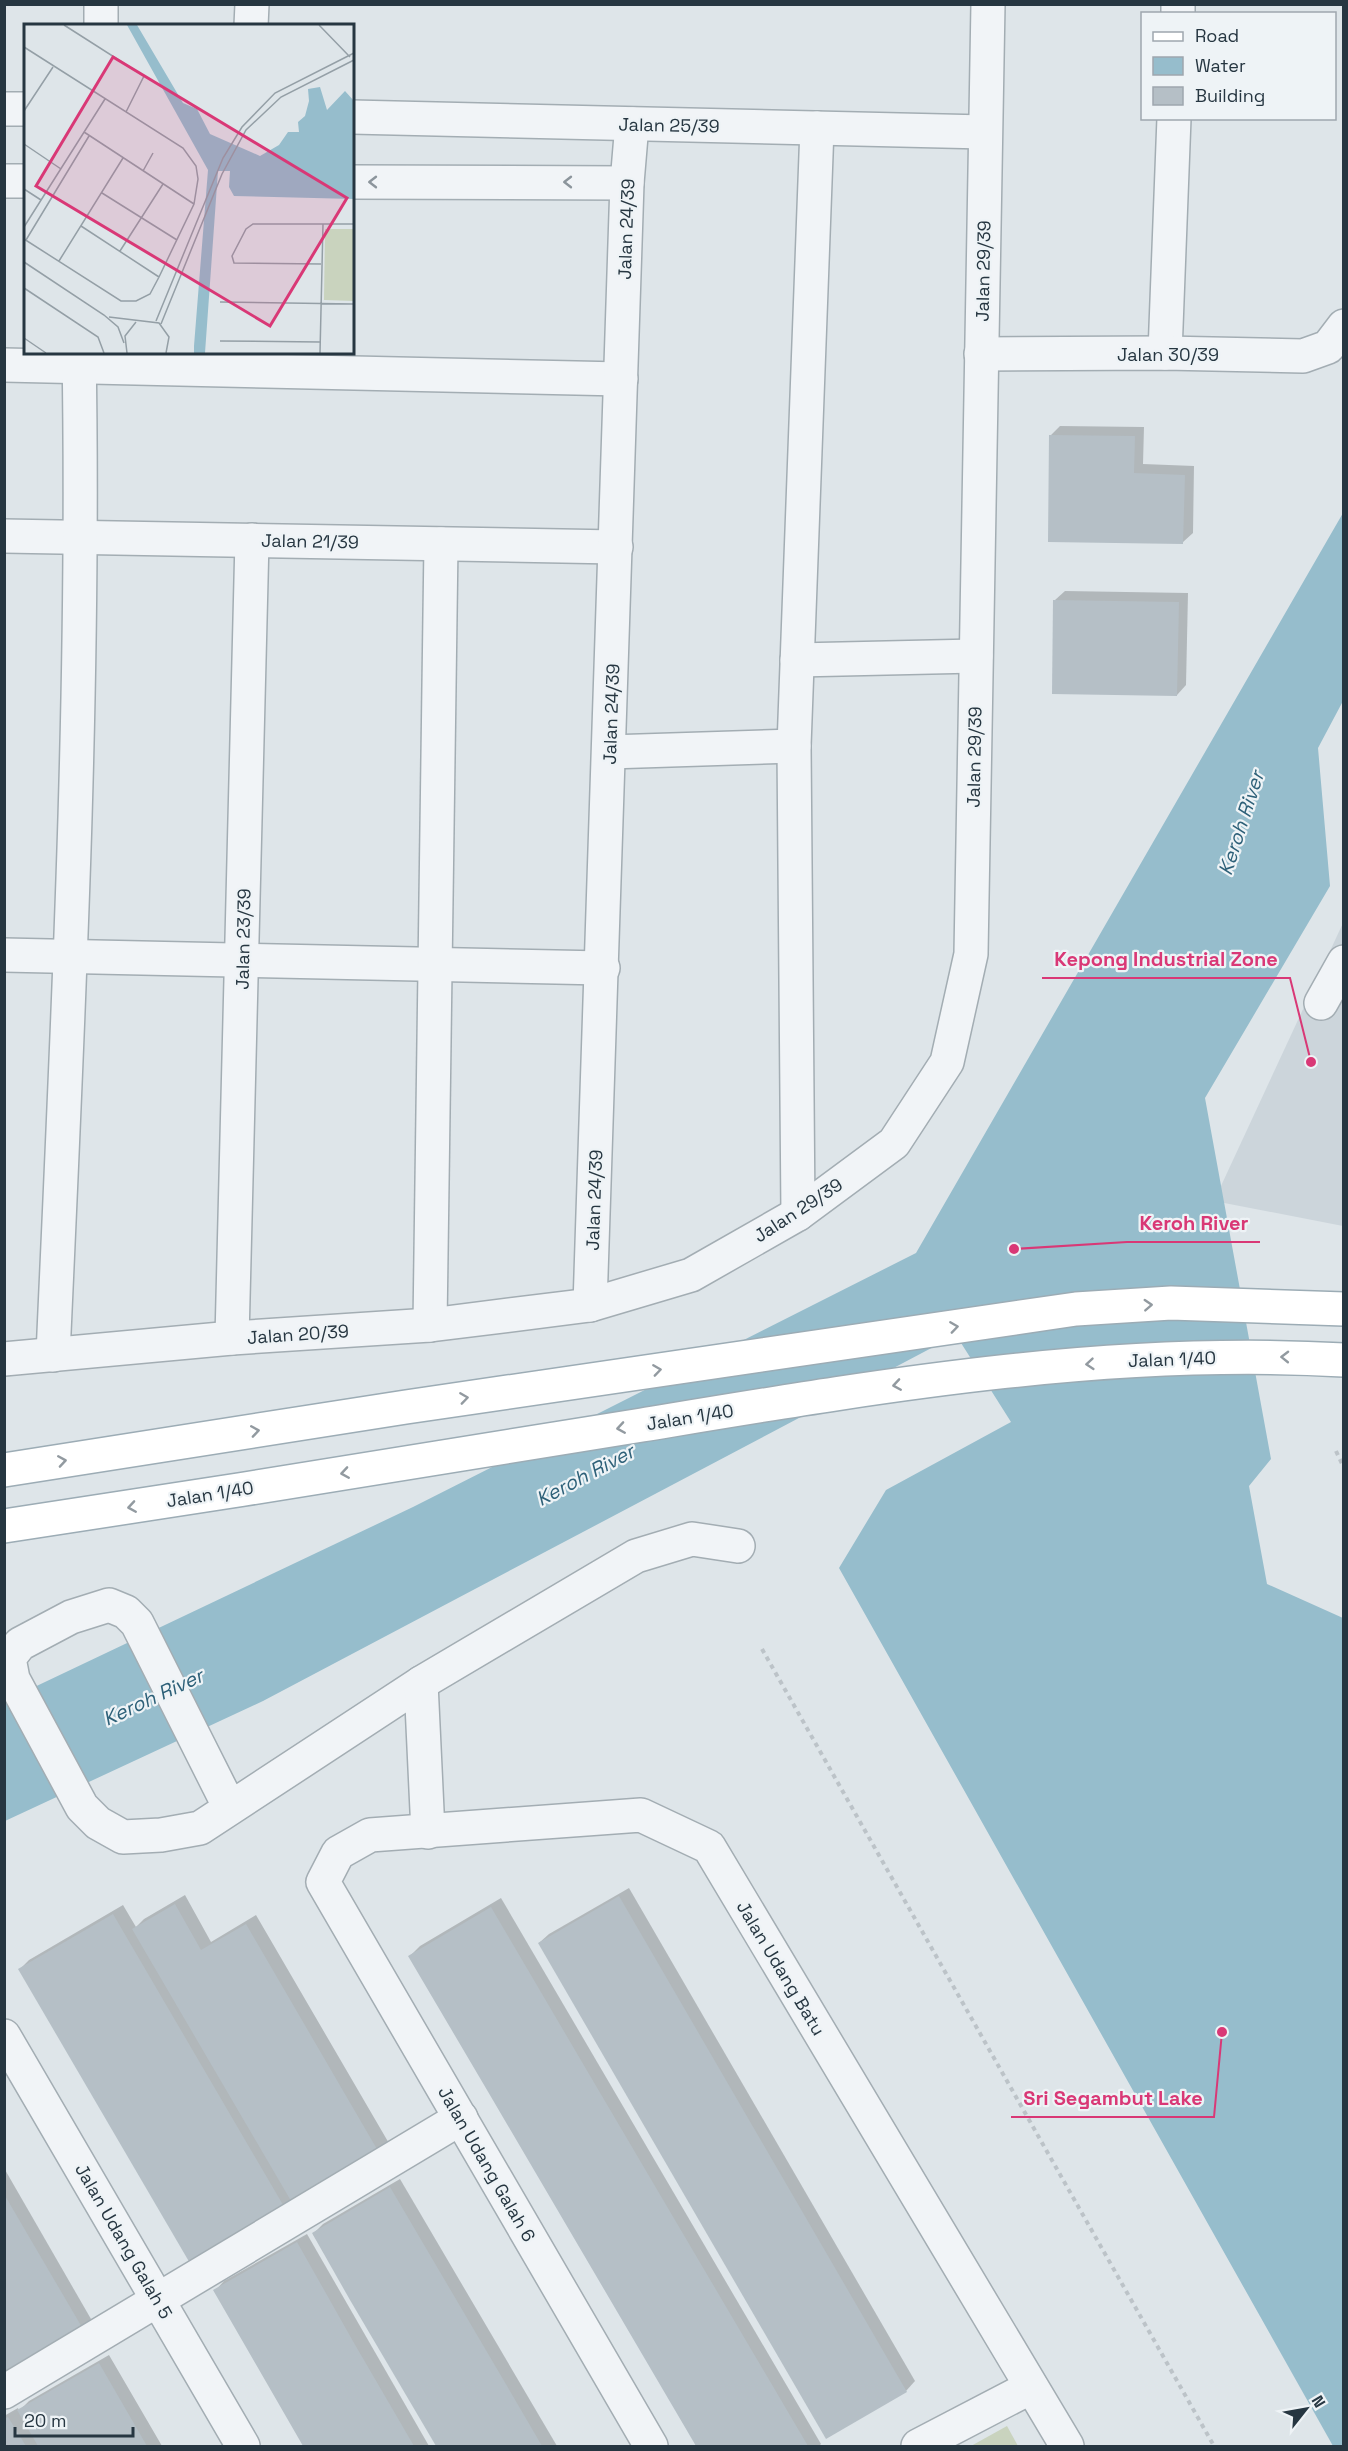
<svg xmlns="http://www.w3.org/2000/svg" width="1348" height="2451" viewBox="0 0 1348 2451" font-family="'Space Grotesk',sans-serif">
<style>
.built{fill:#ccd5db}
.green{fill:#c9d3be}
.water{fill:#96bdcc}
.shadow{fill:#0003}
.building{fill:#b5bfc6}
.lines{fill:none;stroke-linecap:round;stroke-linejoin:round}
.minor-casing{stroke:#a3adb3;stroke-width:36}
.major-casing{stroke:#9cacb5;stroke-width:36}
.path{stroke:#bcc3c8;stroke-width:4;stroke-dasharray:4.5 4.5;stroke-linecap:butt}
.minor{stroke:#f1f4f7;stroke-width:33}
.major{stroke:#fff;stroke-width:33}
.oneway{stroke:#8c959c}
.oneway2{stroke:#929aa0}
.labels{text-anchor:middle;dominant-baseline:central;stroke-width:4.5;stroke-linejoin:round;paint-order:stroke}
.street-label{font-size:18px;fill:#263641;stroke:#eef3f6}
.water-label{font-size:20px;font-style:italic;fill:#2d6078;stroke:#eef3f6}
.inset-road{fill:none;stroke:#949fa6;stroke-width:1.5}
.view{fill:#d93876;fill-opacity:0.15;stroke:#d93876;stroke-width:3}
.inset-edge{fill:none;stroke:#263641;stroke-width:3}
.leader{fill:none;stroke:#d93876;stroke-width:2}
.callout-dot{fill:#d93876;stroke:#eef3f6;stroke-width:2}
.callout-label{font-size:20px;text-anchor:middle;font-weight:bold;fill:#d93876;stroke:#eef3f6;stroke-width:4.5;stroke-linejoin:round;paint-order:stroke}
</style>
<rect width="100%" height="100%" fill="#dee5e9"/>
<polygon class="built" points="1343,923 1343,1226 1214,1201"/>
<polygon class="green" points="1007,2426 1018,2446 971,2446"/>
<polygon class="water" points="1343,513 1343,701 1318,748 1330,886 1205,1098 1271,1459 1249,1486 1267,1584 1343,1618 1343,2446 1333,2446 839,1568 886,1490 1011,1422 956,1335 263,1701 5,1821 5,1701 413,1507 916,1253"/>
<g class="shadow">
<polygon points="1060,426 1144,427 1143,464 1194,466 1193,533 1183,542 1051,435"/>
<polygon points="1065,591 1188,593 1186,685 1177,695 1055,600"/>
<polygon points="629,1888 915,2381 906,2391 539,1943 549,1934"/>
<polygon points="185,1895 211,1942 256,1915 390,2145 285,2208 20,1969 29,1960 123,1905 136,1927 144,1919"/>
<polygon points="501,1898 821,2444 819,2446 698,2446 410,1956 420,1946"/>
<polygon points="4,2168 91,2319 82,2328 4,2373"/>
<polygon points="400,2179 557,2446 438,2446 313,2234 323,2224"/>
<polygon points="307,2234 429,2446 304,2446 215,2291 224,2281"/>
<polygon points="109,2355 162,2446 4,2446 4,2416 18,2408 19,2411 29,2401"/>
</g>
<g class="building">
<polygon points="1049,435 1135,436 1134,473 1185,475 1183,544 1048,542"/>
<polygon points="1053,600 1179,602 1177,696 1052,694"/>
<polygon points="619,1896 907,2392 826,2439 538,1943"/>
<polygon points="175,1904 201,1950 246,1924 381,2156 294,2206 132,1929"/>
<polygon points="491,1907 589,2074 808,2446 696,2446 487,2090 408,1956"/>
<polygon points="113,1914 286,2210 191,2265 18,1969"/>
<polygon points="390,2187 507,2386 542,2446 436,2446 350,2300 312,2233"/>
<polygon points="4,2194 83,2329 4,2375"/>
<polygon points="297,2242 354,2343 414,2446 303,2446 213,2290"/>
<polygon points="99,2363 147,2446 38,2446 17,2410"/>
<polygon points="8,2417 26,2446 4,2446 4,2419"/>
</g>
<g class="lines">
<g class="minor-casing">
<g id="minor">
<polyline points="1178,14 1178,4"/>
<polyline points="101,26 101,4"/>
<polyline points="251,26 252,4"/>
<polyline points="4,109 26,109"/>
<polyline points="352,117 985,132"/>
<polyline points="4,181 26,181"/>
<polyline points="352,182 627,183"/>
<polyline points="1165,353 1174,118"/>
<polyline points="981,354 1165,353 1303,356 1328,347 1344,326"/>
<polyline points="4,365 621,379"/>
<polyline points="4,536 616,547"/>
<polyline points="797,660 976,656"/>
<polyline points="609,752 794,746"/>
<polyline points="4,955 603,968"/>
<polyline points="1321,1003 1344,962"/>
<polyline points="798,1214 794,746 817,128"/>
<polyline points="590,1305 627,183 632,124"/>
<polyline points="430,1325 441,544"/>
<polyline points="232,1338 252,540"/>
<path d="M53,1355C68,1021 85,687 79,352"/>
<polyline points="4,1359 232,1338 430,1325 590,1305 691,1275 798,1214 894,1143 947,1062 971,954 988,4"/>
<polyline points="230,1808 137,1623 126,1612 109,1605 71,1617 20,1644 9,1658 13,1679 82,1807 98,1823 123,1837 161,1835 200,1828 421,1683"/>
<polyline points="428,1832 421,1683 636,1556 692,1539 738,1546"/>
<polyline points="4,2036 243,2446"/>
<polyline points="4,2392 461,2118"/>
<polyline points="651,2446 323,1882 338,1853 370,1835 641,1815 709,1847 1067,2446"/>
<polyline points="918,2446 1031,2387"/>
</g>
</g>
<g class="major-casing">
<g id="major">
<polyline points="4,1470 406,1407 1076,1309 1171,1303 1344,1309"/>
<path d="M4,1526C217,1494 429,1460 642,1425C873,1387 1108,1346 1344,1360"/>
</g>
</g>
<g class="path">
<polyline points="1336,1451 1344,1468"/>
<polyline points="762,1649 1214,2446"/>
</g>
<use href="#minor" class="minor"/>
<use href="#major" class="major"/>
</g>
<defs><path id="oneway-chevron" d="M-2-3.5L2.5 0L-2 3.5" fill="none" stroke-width="1.6" stroke-linecap="round" stroke-linejoin="round" transform="scale(1.5)"/></defs>
<g class="oneway">
<use href="#oneway-chevron" transform="translate(373 182) rotate(-180)"/>
<use href="#oneway-chevron" transform="translate(568 182) rotate(-180)"/>
</g>
<g class="oneway2">
<use href="#oneway-chevron" transform="translate(1148 1305) rotate(-3)"/>
<use href="#oneway-chevron" transform="translate(954 1327) rotate(-8)"/>
<use href="#oneway-chevron" transform="translate(1285 1357) rotate(-179)"/>
<use href="#oneway-chevron" transform="translate(1090 1364) rotate(175)"/>
<use href="#oneway-chevron" transform="translate(657 1370) rotate(-8)"/>
<use href="#oneway-chevron" transform="translate(897 1385) rotate(171)"/>
<use href="#oneway-chevron" transform="translate(464 1398) rotate(-8)"/>
<use href="#oneway-chevron" transform="translate(621 1428) rotate(171)"/>
<use href="#oneway-chevron" transform="translate(255 1431) rotate(-9)"/>
<use href="#oneway-chevron" transform="translate(62 1461) rotate(-9)"/>
<use href="#oneway-chevron" transform="translate(345 1473) rotate(171)"/>
<use href="#oneway-chevron" transform="translate(132 1507) rotate(171)"/>
</g>
<g class="labels">
<g class="street-label">
<text transform="translate(669 125) rotate(1)">Jalan 25/39</text>
<text transform="translate(626 229) rotate(-88)">Jalan 24/39</text>
<text transform="translate(983 271) rotate(-89)">Jalan 29/39</text>
<text x="1168" y="354">Jalan 30/39</text>
<text transform="translate(310 541) rotate(1)">Jalan 21/39</text>
<text transform="translate(611 714) rotate(-88)">Jalan 24/39</text>
<text transform="translate(974 757) rotate(-89)">Jalan 29/39</text>
<text transform="translate(243 939) rotate(-89)">Jalan 23/39</text>
<text transform="translate(594 1200) rotate(-88)">Jalan 24/39</text>
<text transform="translate(798 1210) rotate(-33)">Jalan 29/39</text>
<text transform="translate(298 1334) rotate(-4)">Jalan 20/39</text>
<text transform="translate(1172 1359) rotate(-2)">Jalan 1/40</text>
<text transform="translate(690 1417) rotate(-9)">Jalan 1/40</text>
<text transform="translate(210 1494) rotate(-9)">Jalan 1/40</text>
<text transform="translate(781 1968) rotate(59)">Jalan Udang Batu</text>
<text transform="translate(487 2164) rotate(60)">Jalan Udang Galah 6</text>
<text transform="translate(124 2241) rotate(60)">Jalan Udang Galah 5</text>
</g>
<g class="water-label">
<text transform="translate(1241 823) rotate(-72)">Keroh River</text>
<text transform="translate(585 1475) rotate(-28)">Keroh River</text>
<text transform="translate(153 1697) rotate(-25)">Keroh River</text>
</g>
</g>
<g transform="translate(24 24)">
<rect width="330" height="330" fill="#dee5e9"/>
<path d="M301,205H330V277L300,276Z" fill="#c9d3be"/>
<path d="M103,1H113L159,79L173,85L186,110L236,132L255,121L264,108H275L274,98L281,92L285,77L284,65L296,63L303,86L321,67L330,77V175L210,172L205,163L206,147H194L181,329H170V322L184,146Z" fill="#96bdcc"/>
<path class="inset-road" d="M40,1L120,52L102,88M295,1L326,33M0,23L159,124L172,142L174,155L170,180L135,253L126,270L112,277H97L0,215M0,87L29,43M60,108L170,180M0,120L37,145M119,147L129,129M0,165L17,176M78,169L153,216M57,202L135,253M0,203L81,75M2,216L65,112M96,227L139,160M35,237L99,134M0,238L80,291L94,303L100,319M297,240L210,239L208,232L222,205L229,200H330M0,264L74,313L80,329M196,278L330,280M85,293L135,299L145,313L142,329M132,297L199,134L218,103L251,69L330,29M137,300L198,150L222,106L257,73L330,36M0,314L22,329M196,317L296,318M103,329L101,312L112,298M296,329L299,200"/>
<path class="view" d="M89,33L323,174L246,302L12,162Z"/>
<rect width="330" height="330" class="inset-edge"/>
</g>
<path class="leader" d="M1311 1062L1290 978H1042M1014 1249L1127 1242H1260M1222 2032L1214 2117H1011"/>
<g class="callout-dot">
<circle cx="1311" cy="1062" r="6"/>
<circle cx="1014" cy="1249" r="6"/>
<circle cx="1222" cy="2032" r="6"/>
</g>
<g class="callout-label">
<text x="1166" y="966">Kepong Industrial Zone</text>
<text x="1194" y="1230">Keroh River</text>
<text x="1113" y="2105">Sri Segambut Lake</text>
</g>
<rect width="1348" height="2451" fill="none" stroke="#263641" stroke-width="12"/>
<rect x="1141" y="12" width="195" height="108" fill="#eef3f6" stroke="#9ea7ae" stroke-width="1.5"/>
<rect x="1153" y="32" width="30" height="9" fill="#ffffff" stroke="#9ea7ae" stroke-width="1.5"/>
<text x="1195" y="42" font-size="18" fill="#263641">Road</text>
<rect x="1153" y="57" width="30" height="18" fill="#96bdcc" stroke="#9ea7ae" stroke-width="1.5"/>
<text x="1195" y="72" font-size="18" fill="#263641">Water</text>
<rect x="1153" y="87" width="30" height="18" fill="#b5bfc6" stroke="#9ea7ae" stroke-width="1.5"/>
<text x="1195" y="102" font-size="18" fill="#263641">Building</text>
<g transform="translate(1306 2409) rotate(59)" stroke="#eef3f6" stroke-width="4.5" paint-order="stroke">
<path d="M0-4.5L10 22L0 15L-10 22Z" fill="#263641"/>
<text y="-9" font-size="16" font-weight="bold" text-anchor="middle" fill="#263641">N</text>
</g>
<path d="M15 2427v9h118v-9" fill="none" stroke="#263641" stroke-width="3"/>
<text x="24" y="2427" font-size="18" fill="#263641" stroke="#eef3f6" stroke-width="4.5" paint-order="stroke">20 m</text>
</svg>
